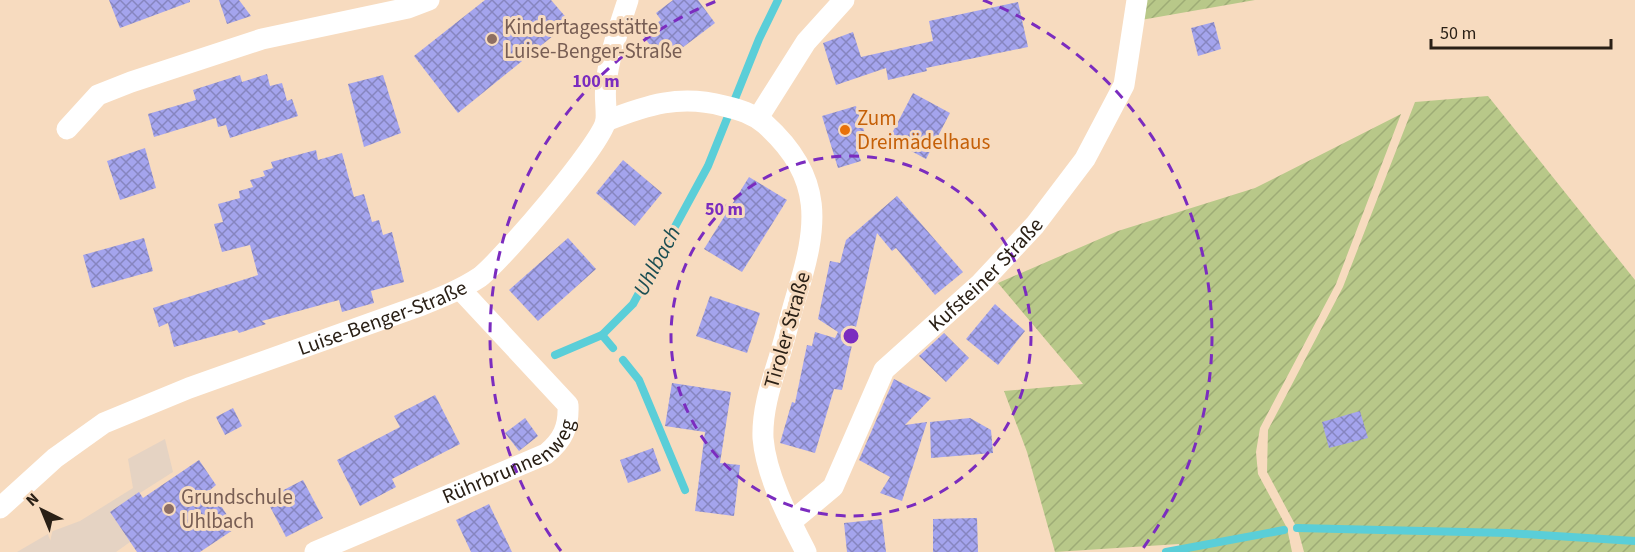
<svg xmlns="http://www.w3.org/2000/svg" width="1635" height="552" viewBox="0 0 1635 552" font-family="'Source Sans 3',sans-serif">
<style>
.education{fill:#e5d3c3}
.garden{fill:url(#garden-furrows)}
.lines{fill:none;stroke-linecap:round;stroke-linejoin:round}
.stream{stroke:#5aced8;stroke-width:8}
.building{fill:url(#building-cross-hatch)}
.minor{stroke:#fff;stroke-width:21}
.ring{fill:none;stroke:#7b2cbf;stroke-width:3;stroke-dasharray:10 8}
.education-dot{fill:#8d6e63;stroke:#f7dbbf;stroke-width:2}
.food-dot{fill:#e8710a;stroke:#f7dbbf;stroke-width:2}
.labels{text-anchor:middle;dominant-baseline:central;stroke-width:6;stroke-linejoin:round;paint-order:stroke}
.education-label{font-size:21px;fill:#785e54;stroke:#f7dbbf;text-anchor:start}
.food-label{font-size:21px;fill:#c56008;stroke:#f7dbbf;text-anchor:start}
.street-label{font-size:21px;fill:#2a2016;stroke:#f7dbbf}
.water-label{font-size:22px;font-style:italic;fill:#1c4f53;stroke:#f7dbbf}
.centre{fill:#7b2cbf;stroke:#f7dbbf;stroke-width:3}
.ring-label{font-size:18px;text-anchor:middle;font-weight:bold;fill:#7b2cbf;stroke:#f7dbbf;stroke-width:6;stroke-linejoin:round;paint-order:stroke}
</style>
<defs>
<pattern id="garden-furrows" width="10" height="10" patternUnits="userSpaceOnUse" patternTransform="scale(1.5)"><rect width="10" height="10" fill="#b8c889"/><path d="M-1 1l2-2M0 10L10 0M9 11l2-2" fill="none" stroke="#9eac76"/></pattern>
<pattern id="building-cross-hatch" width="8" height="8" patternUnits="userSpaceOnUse" patternTransform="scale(1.5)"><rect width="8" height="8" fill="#a4a4ed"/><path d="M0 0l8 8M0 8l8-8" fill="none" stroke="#8685bf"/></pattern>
</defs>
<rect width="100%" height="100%" fill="#f7dbbf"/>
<polygon class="education" points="165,439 173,472 110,512 130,542 116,552 17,552 53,531 80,521 133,488 128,459"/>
<g class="garden">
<polygon points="1142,0 1255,0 1141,20"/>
<polygon points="1488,96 1635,280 1635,552 1304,552 1298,530 1267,472 1268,430 1343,287 1415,102"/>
<polygon points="1401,114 1336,284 1260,428 1256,452 1258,474 1287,528 1292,552 1181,552 1179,544 1055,552 1027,452 1004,391 1083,384 998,283 1118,231 1255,188"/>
</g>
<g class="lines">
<g class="stream">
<polyline points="602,335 613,348"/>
<polyline points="555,355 602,335 633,304 708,166 759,39 778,0"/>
<polyline points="623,360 639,380 685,490"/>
<polyline points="1297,528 1508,533 1635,541"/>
<polyline points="1166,552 1284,530"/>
</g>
</g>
<g class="building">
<polygon points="109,0 190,0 190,2 120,28"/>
<polygon points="219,0 239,0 251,16 227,24"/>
<polygon points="485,0 551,0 570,22 458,113 414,56"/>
<polygon points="673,0 698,0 715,23 682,48 680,44 660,59 642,34 661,20 656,13"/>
<polygon points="1018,2 1028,47 926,68 927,71 888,80 886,68 836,85 823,43 853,32 861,57 933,41 929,21"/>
<polygon points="1214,22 1221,49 1198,56 1191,28"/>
<polygon points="267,74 270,86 282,83 287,101 292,99 298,116 230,138 226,125 218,127 216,118 154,137 148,114 196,100 193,90 240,75 242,82"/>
<polygon points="383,75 401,133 364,147 348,84"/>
<polygon points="913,93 950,113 926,159 889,139"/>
<polygon points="856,106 868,143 856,147 861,161 838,168 822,116"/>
<polygon points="145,148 156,188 120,200 107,161"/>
<polygon points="316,150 318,160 342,153 354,197 364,194 372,222 379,220 383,235 392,232 404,282 371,291 374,303 342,312 339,300 262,321 266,324 239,333 237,330 174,347 168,323 159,327 153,308 258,275 250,245 222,252 214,224 223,222 218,204 240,198 239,191 253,187 250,180 265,176 263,171 273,168 271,162"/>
<polygon points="623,160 662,193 635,226 596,193"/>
<polygon points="749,177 787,200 742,272 704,249"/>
<polygon points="897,196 963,272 935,295 896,248 892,251 877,233 842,390 834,389 815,453 780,443 792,402 795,403 807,345 812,346 815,332 835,338 838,332 818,319 830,261 840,263 846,240"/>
<polygon points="144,238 153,271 92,288 83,255"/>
<polygon points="568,238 596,269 538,321 509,290"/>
<polygon points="710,296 760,313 747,353 696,336"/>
<polygon points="995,304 1025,331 998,365 966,339"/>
<polygon points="944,333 969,358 946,382 919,356"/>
<polygon points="894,379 931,398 905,425 927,422 902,501 880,493 890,477 859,460"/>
<polygon points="672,383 731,392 720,463 740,465 734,516 695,511 705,432 665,426"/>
<polygon points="435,395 460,444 392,479 396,487 360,506 337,460 400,427 394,416"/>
<polygon points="233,408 242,426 225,435 216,417"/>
<polygon points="1360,411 1368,438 1329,448 1322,422"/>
<polygon points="525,418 538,436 519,451 505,433"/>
<polygon points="970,418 991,430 993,453 931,458 930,422"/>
<polygon points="653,448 661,471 628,483 620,460"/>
<polygon points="199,460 216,485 210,490 236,528 200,552 137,552 110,512 139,492 143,498"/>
<polygon points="303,480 323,518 286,537 266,499"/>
<polygon points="489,504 512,552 471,552 456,520"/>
<polygon points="977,518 978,552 933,552 933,519"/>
<polygon points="882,519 886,552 847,552 844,523"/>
</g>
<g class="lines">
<g class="minor">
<polyline points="758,118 806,42 844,0"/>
<path d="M606,121C647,105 680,94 724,106C740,110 752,113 765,124C825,178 818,226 796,297C790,317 785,338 779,358C771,384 762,410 763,438C766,476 789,519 806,552"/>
<polyline points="67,129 98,95 131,82 262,39 408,8 429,0"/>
<path id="s1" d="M0,508L55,458L104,423L189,388L422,305C442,297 462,289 480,277C501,261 603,143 606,120C607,109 604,96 606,84C609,55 619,28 628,0"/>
<path id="s2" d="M791,522L833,487L884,370L981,283L1035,225L1085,159L1124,85L1137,0"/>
<path id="s3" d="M315,552L546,454C563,440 569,427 568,405L460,289"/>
</g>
</g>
<g class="ring">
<circle cx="851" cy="336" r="180"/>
<path d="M561 551A361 361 0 0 1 719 0M983 0A361 361 0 0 1 1141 551"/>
</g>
<g class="education-dot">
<circle cx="492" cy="39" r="6"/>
<circle cx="169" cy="509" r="6"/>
</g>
<circle class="food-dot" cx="845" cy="130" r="6"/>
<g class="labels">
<g class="education-label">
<text x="504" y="27">Kindertagesstätte<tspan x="504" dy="24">Luise-Benger-Straße</tspan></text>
<text x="181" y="497">Grundschule<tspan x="181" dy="24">Uhlbach</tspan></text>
</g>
<g class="food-label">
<text x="857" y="118">Zum<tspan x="857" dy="24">Dreimädelhaus</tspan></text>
</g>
<g class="street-label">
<text stroke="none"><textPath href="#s2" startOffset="322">Kufsteiner Straße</textPath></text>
<text stroke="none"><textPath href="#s1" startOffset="432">Luise-Benger-Straße</textPath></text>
<text transform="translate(787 330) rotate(-74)">Tiroler Straße</text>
<text stroke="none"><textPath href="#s3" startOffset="216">Rührbrunnenweg</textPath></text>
</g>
<g class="water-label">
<text transform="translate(657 261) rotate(-62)">Uhlbach</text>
</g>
</g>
<circle cx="851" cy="336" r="9" class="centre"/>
<g class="ring-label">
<text x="596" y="87">100 m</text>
<text x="724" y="215">50 m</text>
</g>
<g transform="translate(42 510) rotate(317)" stroke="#f7dbbf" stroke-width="4.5" paint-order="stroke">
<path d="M0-4.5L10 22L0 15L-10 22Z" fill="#2a2016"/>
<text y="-9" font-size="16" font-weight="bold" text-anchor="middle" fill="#2a2016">N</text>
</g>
<path d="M1431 39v9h180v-9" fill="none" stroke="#2a2016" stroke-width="3"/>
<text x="1440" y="39" font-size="18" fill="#2a2016" stroke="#f7dbbf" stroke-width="4.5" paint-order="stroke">50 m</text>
</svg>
